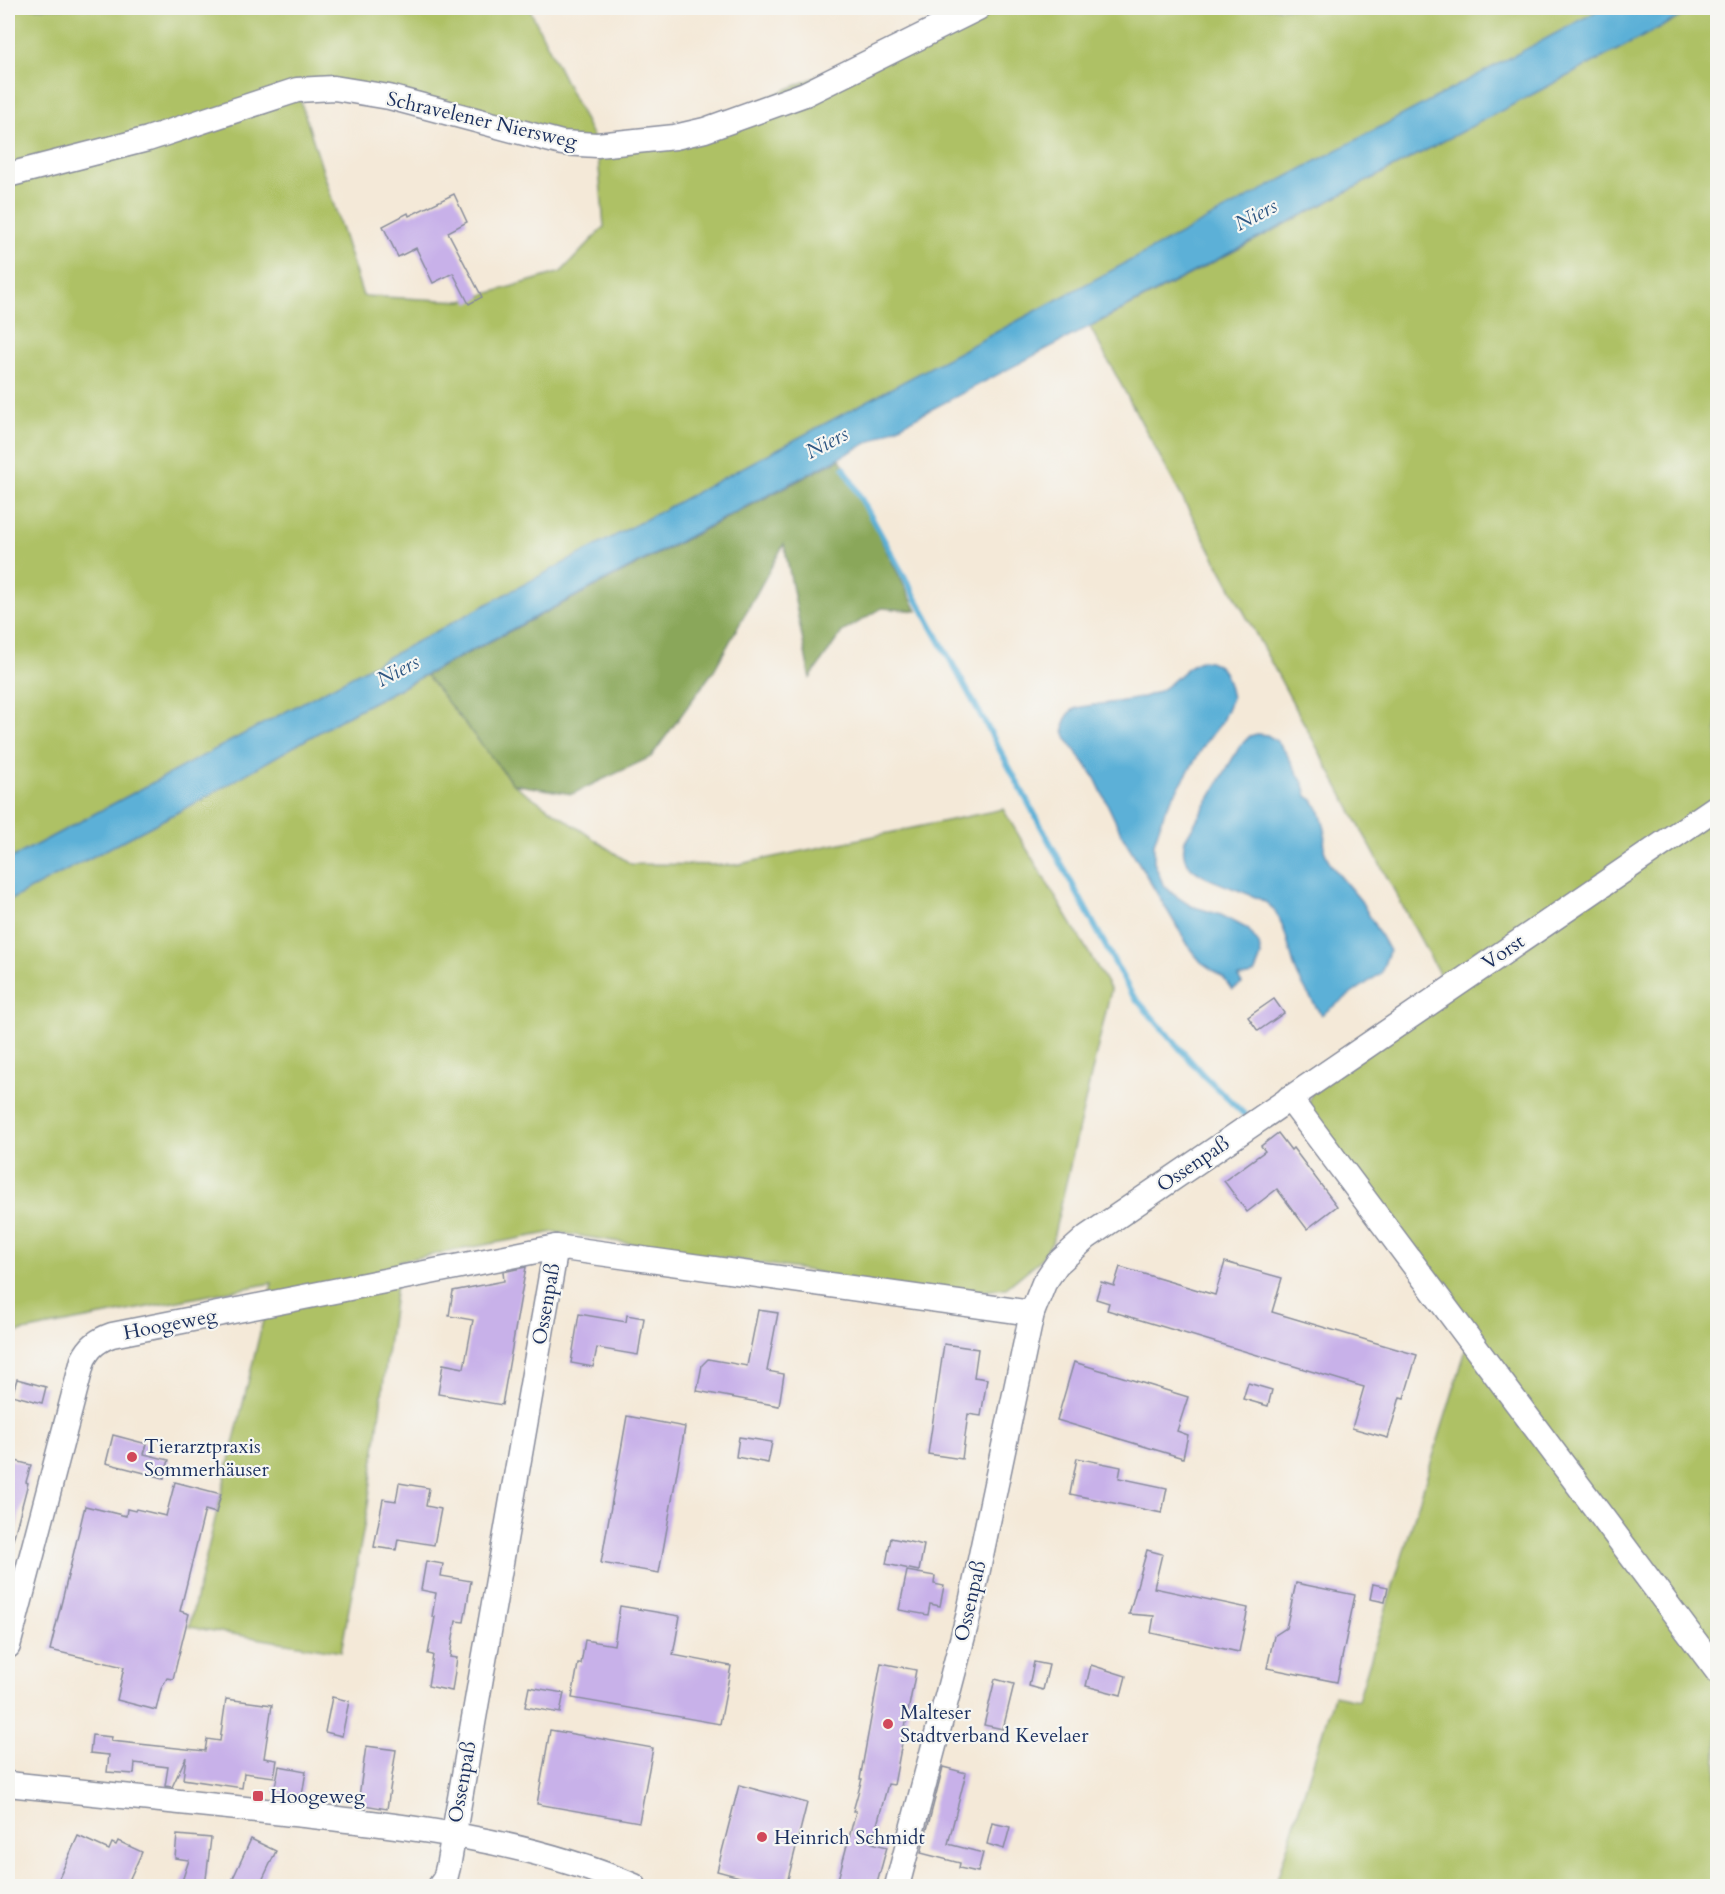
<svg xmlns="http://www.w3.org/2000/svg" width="1725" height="1894" viewBox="0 0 1725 1894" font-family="Cardo,serif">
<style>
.green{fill:#aec165;stroke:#647862;stroke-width:1.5;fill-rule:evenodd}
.forest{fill:#8aa75a;stroke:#526b5c;stroke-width:1.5}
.water{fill:#5bb0d7;stroke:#3b709a;stroke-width:1.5}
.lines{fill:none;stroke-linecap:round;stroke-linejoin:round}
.stream{stroke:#5bb0d7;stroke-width:6}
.building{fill:#c8b1e9}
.street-casing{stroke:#888c9b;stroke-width:27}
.street{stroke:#fff;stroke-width:24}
.poi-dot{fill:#d1495b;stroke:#f6f6f2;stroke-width:2}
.labels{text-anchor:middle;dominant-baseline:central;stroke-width:4.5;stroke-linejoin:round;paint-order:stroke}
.street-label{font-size:20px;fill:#1b2f5e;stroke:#f6f6f2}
.poi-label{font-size:20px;fill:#1b2f5e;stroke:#f6f6f2;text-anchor:start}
.water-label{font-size:21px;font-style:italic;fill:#2e5682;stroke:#f6f6f2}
</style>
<rect width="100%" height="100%" fill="#f6f6f2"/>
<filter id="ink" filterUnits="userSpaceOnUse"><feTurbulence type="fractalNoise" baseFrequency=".0167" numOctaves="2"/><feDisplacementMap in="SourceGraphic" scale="12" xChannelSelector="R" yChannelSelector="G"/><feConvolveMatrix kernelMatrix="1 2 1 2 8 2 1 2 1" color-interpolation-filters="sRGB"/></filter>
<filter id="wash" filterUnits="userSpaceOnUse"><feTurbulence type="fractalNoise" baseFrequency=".008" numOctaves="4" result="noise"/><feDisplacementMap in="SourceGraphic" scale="24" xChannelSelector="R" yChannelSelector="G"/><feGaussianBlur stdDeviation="1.35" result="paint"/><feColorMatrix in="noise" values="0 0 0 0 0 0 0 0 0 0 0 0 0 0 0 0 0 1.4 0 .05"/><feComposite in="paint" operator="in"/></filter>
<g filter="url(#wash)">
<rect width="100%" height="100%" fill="#f4e9d8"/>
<g class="green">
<path d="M8,8H529L597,145L675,137L978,8H1604L8,860ZM297,90L597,145L604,227L561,272L462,301L363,296Z"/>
<polygon points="1697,8 1717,8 1717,1663 1307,1110 1312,1091 1450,994 1090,327"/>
<polygon points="426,675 513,784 631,864 735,865 1003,809 1111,990 1052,1243 1040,1260 1006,1288 930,1298 811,1271 554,1232 399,1261 368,1505 341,1652 189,1627 272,1283 8,1334 8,901 199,801 354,712"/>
<polygon points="1467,1346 1717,1680 1717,1886 1275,1886 1334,1695 1358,1700"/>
</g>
<polygon class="forest" points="840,459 917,611 882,608 842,632 810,678 784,544 714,670 651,757 572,794 513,784 426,675"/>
<g class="water">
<polygon points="1603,8 1697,8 354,712 199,801 8,901 8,860"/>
<path d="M1203,660C1225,662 1228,679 1232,698L1221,723L1206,742L1165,810L1154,843V862L1163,884L1173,894L1191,906L1221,915L1248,929L1259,944L1261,956L1255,972L1249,976L1238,977L1242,984L1232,990L1224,978L1201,962L1191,950L1122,835L1094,776L1068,741L1064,731L1065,720L1071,711L1077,708C1104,702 1132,703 1157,692C1176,683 1181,668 1203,660Z"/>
<path d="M1257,734L1267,735L1277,741L1286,753L1304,785L1307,796L1313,800L1320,812L1325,829L1324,850L1330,864L1361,901L1389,951L1381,973L1321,1015C1313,1001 1302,987 1296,971C1288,950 1286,919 1268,904C1247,888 1187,881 1184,854C1183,850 1184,844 1185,840L1240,746L1250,736Z"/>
</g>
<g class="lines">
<polyline class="stream" points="844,468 988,728 1131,993 1204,1076 1245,1115"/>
</g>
<g id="blocks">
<g class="building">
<polygon points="454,194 467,222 448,232 482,297 469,304 453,273 433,283 416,248 398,257 383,226 408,213 409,216"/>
<polygon points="1274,999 1284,1013 1258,1031 1248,1017"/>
<polygon points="1278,1133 1291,1150 1293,1148 1337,1206 1307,1229 1277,1189 1247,1212 1224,1181 1265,1151 1261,1146"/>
<polygon points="1225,1262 1282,1278 1272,1312 1417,1355 1404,1398 1400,1397 1388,1438 1352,1428 1364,1387 1107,1310 1109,1303 1096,1299 1101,1282 1114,1286 1120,1267 1215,1295"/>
<polygon points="526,1267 502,1405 438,1394 443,1364 464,1368 473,1320 449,1316 453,1291 504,1281 503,1272"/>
<polygon points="758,1310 778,1313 767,1371 784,1374 779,1406 697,1391 702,1365 708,1359 747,1366"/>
<polygon points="579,1314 626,1322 627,1315 644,1318 638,1355 597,1348 593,1367 571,1363"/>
<polygon points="944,1344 978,1349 974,1377 987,1379 981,1416 968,1414 962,1459 928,1454"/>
<polygon points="1074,1362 1188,1397 1177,1431 1188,1435 1183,1458 1057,1420"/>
<polygon points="17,1379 46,1387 42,1403 12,1395"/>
<polygon points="1248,1383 1272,1390 1268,1406 1243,1399"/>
<polygon points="627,1416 685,1427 659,1573 601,1563"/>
<polygon points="113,1435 147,1444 144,1454 169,1460 164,1478 106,1463"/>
<polygon points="739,1437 772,1442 768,1463 736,1457"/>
<polygon points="1077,1458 1121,1467 1119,1478 1167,1488 1162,1513 1070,1494"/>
<polygon points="8,1459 31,1465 26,1482 28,1483 13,1540 8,1540"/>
<polygon points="175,1482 221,1494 216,1513 205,1510 180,1611 189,1614 173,1679 167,1678 161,1689 156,1710 117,1700 124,1667 50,1650 85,1506 126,1516 127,1509 135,1511 136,1509 166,1516"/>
<polygon points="399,1483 429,1488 426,1506 441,1509 434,1545 398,1539 396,1550 374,1547 383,1499 396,1501"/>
<polygon points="891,1538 924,1545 919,1571 886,1564"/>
<polygon points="1147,1550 1162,1554 1154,1588 1248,1608 1239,1652 1151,1633 1154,1616 1129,1614"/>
<polygon points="426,1561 443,1564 441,1576 471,1581 464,1622 456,1621 453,1637 450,1657 457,1658 452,1691 428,1686 433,1655 428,1654 435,1617 432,1617 436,1593 421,1590"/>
<polygon points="907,1571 935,1576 934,1584 944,1586 940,1606 930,1604 928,1615 899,1610"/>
<polygon points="1296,1583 1355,1595 1337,1682 1267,1668 1274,1636 1286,1628"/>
<polygon points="1373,1584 1388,1587 1385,1602 1370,1599"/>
<polygon points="620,1606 680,1616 673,1655 731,1666 720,1724 572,1698 578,1664 581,1664 585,1640 614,1645"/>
<polygon points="1034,1662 1049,1665 1043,1690 1029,1686"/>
<polygon points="881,1663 916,1670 894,1785 888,1784 872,1843 887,1847 876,1887 836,1887 856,1811 853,1811 862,1779 860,1779"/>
<polygon points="1091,1665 1126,1676 1121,1695 1086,1686"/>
<polygon points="995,1679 1014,1684 1003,1729 984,1725"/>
<polygon points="529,1687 564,1693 560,1713 525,1707"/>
<polygon points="332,1697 349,1701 342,1736 325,1732"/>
<polygon points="226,1699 272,1705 264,1758 277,1760 274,1777 244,1773 242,1788 183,1779 186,1757 172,1787 165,1786 168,1767 135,1763 134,1774 107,1772 109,1755 90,1753 92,1735 112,1737 111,1741 205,1751 207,1739 220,1741"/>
<polygon points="550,1730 653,1748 639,1822 537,1804"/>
<polygon points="366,1746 396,1750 387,1809 358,1804"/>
<polygon points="279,1766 306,1771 302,1796 274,1792"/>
<polygon points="943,1767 966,1773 948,1844 983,1853 978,1872 959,1868 960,1863 921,1853"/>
<polygon points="739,1785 807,1803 786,1887 778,1887 717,1871"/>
<polygon points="992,1823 1010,1827 1004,1849 987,1844"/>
<polygon points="177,1835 211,1838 205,1887 180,1887 189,1860 175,1858"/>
<polygon points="78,1836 109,1850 112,1843 116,1845 118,1841 142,1852 126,1887 55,1887"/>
<polygon points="251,1839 276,1851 259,1887 229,1887"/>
</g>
</g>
</g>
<g filter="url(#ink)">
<use href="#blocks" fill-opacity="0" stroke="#888c9b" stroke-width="1.5"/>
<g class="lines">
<g class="street-casing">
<g id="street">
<polyline points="8,175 148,139 297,90 334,88 389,97 562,143 597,145 675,137 705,130 805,94 978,8"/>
<polyline points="1289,1098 1718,1672"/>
<path d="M8,1646L83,1360C90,1346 98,1340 112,1335L556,1247"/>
<path d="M8,1784C100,1794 192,1803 284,1813C403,1826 523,1838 634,1886"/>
<polyline points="440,1886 445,1879 448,1867 556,1247 1032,1313"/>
<polyline points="897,1886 968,1617 1032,1313 1044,1283 1057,1264 1087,1237 1718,806"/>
</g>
</g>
<use href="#street" class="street"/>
</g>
</g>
<g class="poi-dot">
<circle cx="132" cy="1457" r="6"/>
<circle cx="888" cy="1724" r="6"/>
<rect x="252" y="1790" width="12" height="12" rx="3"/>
<circle cx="762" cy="1837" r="6"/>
</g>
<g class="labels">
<g class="street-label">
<text transform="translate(482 120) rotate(13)">Schravelener Niersweg</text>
<text transform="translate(1503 952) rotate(-34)">Vorst</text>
<text transform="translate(1193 1164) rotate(-34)">Ossenpaß</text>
<text transform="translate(546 1304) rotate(-80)">Ossenpaß</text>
<text transform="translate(170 1324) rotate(-11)">Hoogeweg</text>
<text transform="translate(970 1601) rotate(-77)">Ossenpaß</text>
<text transform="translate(462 1782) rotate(-80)">Ossenpaß</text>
</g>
<g class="poi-label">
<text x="144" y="1446">Tierarztpraxis<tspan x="144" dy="23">Sommerhäuser</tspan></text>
<text x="900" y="1712">Malteser<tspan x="900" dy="23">Stadtverband Kevelaer</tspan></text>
<text x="270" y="1796">Hoogeweg</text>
<text x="774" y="1837">Heinrich Schmidt</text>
</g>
<g class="water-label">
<text transform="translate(1256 215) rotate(-28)">Niers</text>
<text transform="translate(827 443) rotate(-28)">Niers</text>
<text transform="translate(398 671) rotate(-28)">Niers</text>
</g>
</g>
<rect width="1725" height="1894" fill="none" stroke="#f6f6f2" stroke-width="30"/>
</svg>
